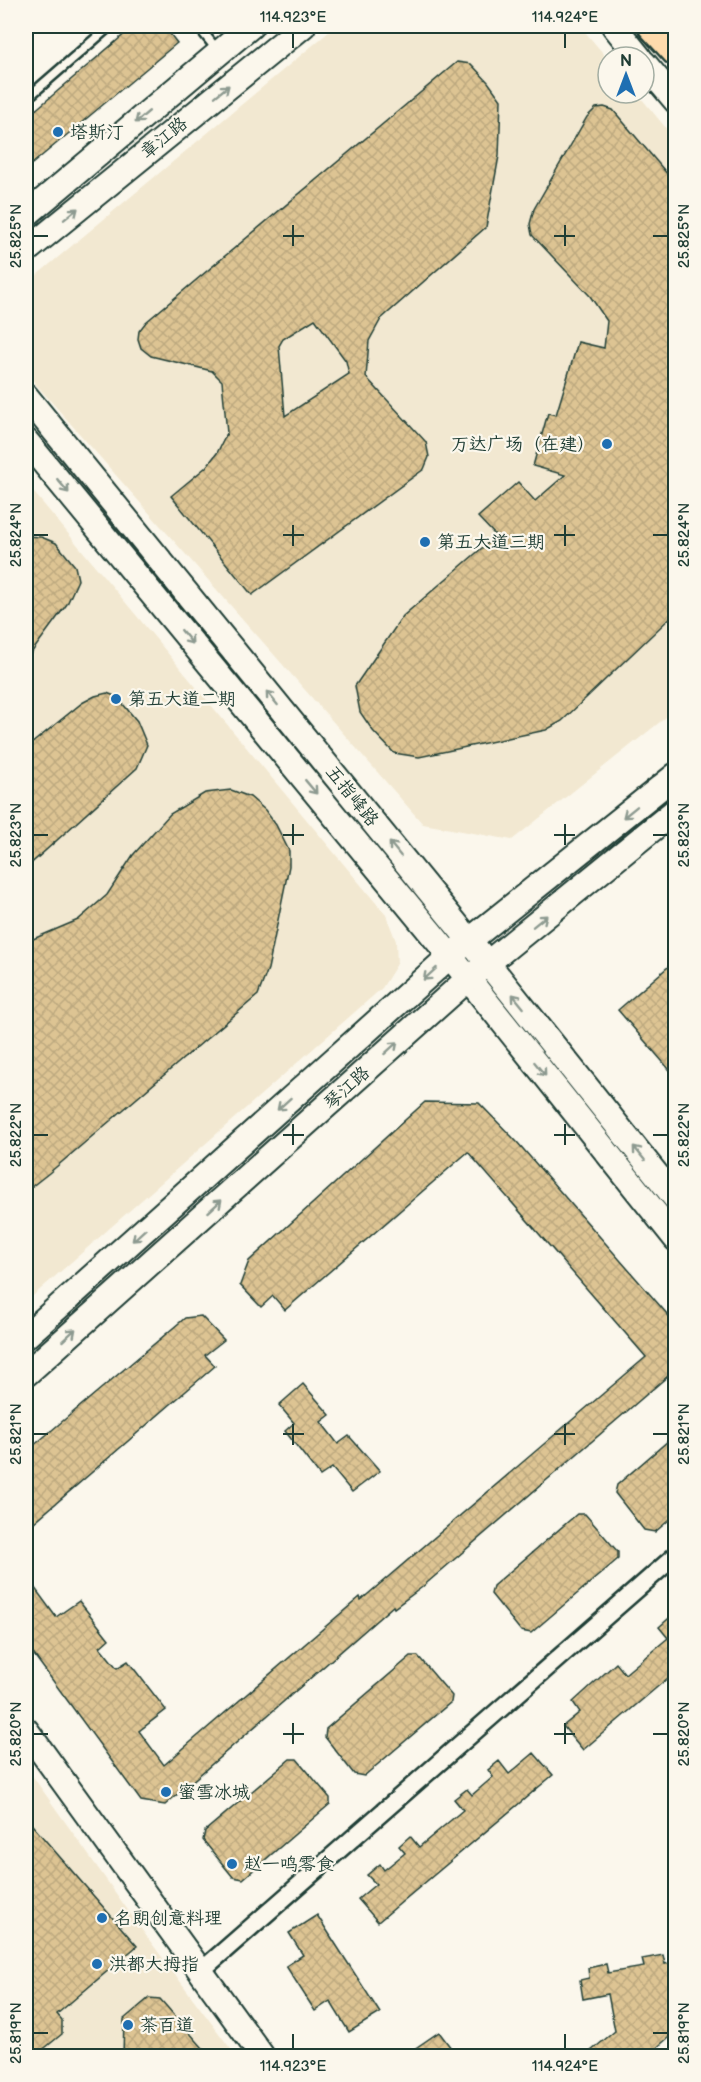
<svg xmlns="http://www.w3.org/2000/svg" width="701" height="2082" viewBox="0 0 701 2082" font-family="'Balsamiq Sans','LXGW WenKai TC',sans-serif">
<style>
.built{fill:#f2e8d1}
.building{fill:url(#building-cross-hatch);stroke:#1f3d34;stroke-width:1.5;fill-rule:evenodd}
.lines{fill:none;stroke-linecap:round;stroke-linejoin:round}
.lane-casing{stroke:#1f3d34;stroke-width:13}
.street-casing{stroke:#1f3d34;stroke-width:21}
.secondary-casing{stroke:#1f3d34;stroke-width:28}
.primary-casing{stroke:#1f3d34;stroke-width:32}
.lane{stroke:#fbf7ec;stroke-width:8}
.street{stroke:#fbf7ec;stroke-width:16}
.secondary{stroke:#fbf7ec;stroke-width:24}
.primary{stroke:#fedbac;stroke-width:27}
.oneway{stroke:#8d9a90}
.ticks{fill:none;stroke:#1f3d34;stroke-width:2}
.poi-dot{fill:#1f6fb2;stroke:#fbf7ec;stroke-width:2}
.labels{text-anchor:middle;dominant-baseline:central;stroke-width:4.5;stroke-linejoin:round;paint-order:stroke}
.poi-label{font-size:18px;fill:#1f3d34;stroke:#fbf7ec;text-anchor:start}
.street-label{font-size:18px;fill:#1f3d34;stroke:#fbf7ec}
.neatline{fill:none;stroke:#1f3d34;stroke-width:2}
.ticks-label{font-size:15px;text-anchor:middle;fill:#1f3d34}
</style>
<defs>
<pattern id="building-cross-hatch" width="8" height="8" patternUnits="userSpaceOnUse" patternTransform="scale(1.5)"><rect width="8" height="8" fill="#ddc493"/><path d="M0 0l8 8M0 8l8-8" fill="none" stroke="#bda97f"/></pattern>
</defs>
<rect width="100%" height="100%" fill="#fbf7ec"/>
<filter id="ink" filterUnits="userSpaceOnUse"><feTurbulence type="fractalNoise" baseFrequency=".0167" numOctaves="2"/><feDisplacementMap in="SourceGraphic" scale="12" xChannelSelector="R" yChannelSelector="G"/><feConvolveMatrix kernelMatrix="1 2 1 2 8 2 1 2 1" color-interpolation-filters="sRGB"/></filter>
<g filter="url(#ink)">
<g class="built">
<polygon points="336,26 580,26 608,59 608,93 637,93 675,139 675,710 512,840 423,824 26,373 26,284"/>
<polygon points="26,483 386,915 396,941 397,964 382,988 26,1302"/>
<polygon points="26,1767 147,1937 236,2056 26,2056"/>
</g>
<g class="building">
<polygon points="134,26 164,26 177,43 26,169 26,118"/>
<path d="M457,62L471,64L488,82L501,100L499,156L486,227L381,319L369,341L366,377L426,442L429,457L424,469L252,595L171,496L206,467L217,453L227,433L222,381L212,371L151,356L141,348L138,339L139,331L146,322ZM315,319L346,361L349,374L285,416L279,346L283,339Z"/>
<polygon points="604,107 613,110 675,183 675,613 562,721 546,730 419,757 394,753 373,731 360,712 355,686 403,616 496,536 478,517 518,482 535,501 565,475 533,466 548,413 556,415 578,342 604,348 607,321 590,296 532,235 530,224 534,209 587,117 596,108"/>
<polygon points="26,536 41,537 56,543 75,566 78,580 67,604 26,660"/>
<polygon points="107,693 117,697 137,721 147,745 137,768 26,868 26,748 82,703 95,696"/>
<polygon points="231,790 250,797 265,810 276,825 289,851 289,866 268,969 258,995 49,1173 26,1191 26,942 78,920 107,895 133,855 170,814 205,793"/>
<polygon points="675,961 675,1076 618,1010"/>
<polygon points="425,1102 479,1103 517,1142 675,1323 675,1370 421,1588 394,1608 393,1606 165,1805 141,1801 26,1644 26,1576 56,1617 79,1601 109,1639 100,1647 117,1668 128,1661 166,1710 139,1731 164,1765 360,1597 361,1600 646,1357 468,1152 285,1310 273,1296 261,1307 240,1285 249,1261"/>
<polygon points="201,1316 224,1340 205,1355 215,1366 26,1529 26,1452 185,1318"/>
<polygon points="303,1384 330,1415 321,1422 338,1444 349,1436 380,1471 352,1492 332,1468 320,1476 285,1431 294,1423 279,1405"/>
<polygon points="675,1435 675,1515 655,1532 644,1530 615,1493 617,1485"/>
<polygon points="577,1514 585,1514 618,1552 618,1559 531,1633 521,1631 491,1594 493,1586"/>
<polygon points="675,1613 675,1672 583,1750 563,1726 580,1712 573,1702 616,1663 625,1674 668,1638 659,1627"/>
<polygon points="411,1656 418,1656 452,1696 451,1702 364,1776 354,1774 325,1737 326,1729"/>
<polygon points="534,1753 553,1775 378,1922 358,1899 376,1884 367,1875 380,1864 384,1870 405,1853 399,1846 410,1836 419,1847 463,1810 454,1799 467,1789 472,1795 493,1777 488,1770 499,1761 509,1774"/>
<polygon points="290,1759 297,1759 330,1798 330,1804 243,1879 233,1877 203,1840 205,1831"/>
<polygon points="26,1818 137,1946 57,2014 62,2020 62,2034 35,2056 26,2056"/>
<polygon points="317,1915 380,2013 349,2032 330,2001 315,2011 286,1966 303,1955 289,1933"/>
<polygon points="663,1955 665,1964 675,1962 675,2032 647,2056 585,2056 615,2031 608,1994 583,1999 580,1980 589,1978 588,1968 606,1964 608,1973 644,1967 642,1959"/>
<polygon points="149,1998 160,1999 210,2056 123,2056 124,2019"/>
<polygon points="439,2032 457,2056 404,2056"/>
</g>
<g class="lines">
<g class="lane-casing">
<g id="lane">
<polyline points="198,26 218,51"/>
<polyline points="26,99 110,26"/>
</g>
</g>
<g class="street-casing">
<polyline id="street" points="201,1971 676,1555"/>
</g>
<g class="secondary-casing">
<g id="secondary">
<polyline points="614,26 639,57"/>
<polyline points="644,63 676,101"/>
<polyline points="26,215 251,26"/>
<polyline points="26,251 303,26"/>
<polyline points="26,396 470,941 676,1199"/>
<polyline points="26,441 450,956 676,1239"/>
<polyline points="26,1336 450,956 676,775"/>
<polyline points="26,1374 468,979 676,810"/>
<polyline points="26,1730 262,2056"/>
</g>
</g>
<g class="primary-casing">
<polyline id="primary" points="652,26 676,52"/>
</g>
<use href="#lane" class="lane"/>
<use href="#street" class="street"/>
<use href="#secondary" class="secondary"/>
<use href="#primary" class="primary"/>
</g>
<defs><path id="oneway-shaft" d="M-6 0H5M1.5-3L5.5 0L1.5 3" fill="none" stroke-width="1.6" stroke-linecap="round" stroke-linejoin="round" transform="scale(1.5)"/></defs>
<g class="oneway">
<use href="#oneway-shaft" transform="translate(222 91) rotate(-39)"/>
<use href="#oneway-shaft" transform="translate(142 117) rotate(140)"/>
<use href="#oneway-shaft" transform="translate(71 214) rotate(-39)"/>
<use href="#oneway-shaft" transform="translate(63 486) rotate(50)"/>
<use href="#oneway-shaft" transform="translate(187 637) rotate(50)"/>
<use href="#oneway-shaft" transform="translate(272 698) rotate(-129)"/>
<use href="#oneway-shaft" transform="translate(311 787) rotate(50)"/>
<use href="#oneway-shaft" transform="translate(630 812) rotate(141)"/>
<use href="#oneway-shaft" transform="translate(395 849) rotate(-129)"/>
<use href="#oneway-shaft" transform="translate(540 921) rotate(-39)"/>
<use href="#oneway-shaft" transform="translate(430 974) rotate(138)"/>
<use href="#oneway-shaft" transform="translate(518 1001) rotate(-129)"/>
<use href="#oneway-shaft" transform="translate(391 1048) rotate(-42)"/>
<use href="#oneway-shaft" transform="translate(540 1069) rotate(51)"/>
<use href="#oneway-shaft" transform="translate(284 1104) rotate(138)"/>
<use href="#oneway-shaft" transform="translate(639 1153) rotate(-129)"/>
<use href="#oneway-shaft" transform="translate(215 1206) rotate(-42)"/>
<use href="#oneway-shaft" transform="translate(139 1235) rotate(138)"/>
<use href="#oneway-shaft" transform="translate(69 1335) rotate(-42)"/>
</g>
</g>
<path class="ticks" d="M293,33V48M565,33V48M293,225V246M565,225V246M33,236H48M283,236H304M554,236H575M653,236H668M293,525V546M565,525V546M33,535H48M283,535H304M554,535H575M653,535H668M293,824V845M565,824V845M33,835H48M283,835H304M554,835H575M653,835H668M293,1124V1145M565,1124V1145M33,1135H48M283,1135H304M554,1135H575M653,1135H668M293,1424V1445M565,1424V1445M33,1434H48M283,1434H304M554,1434H575M653,1434H668M293,1723V1744M565,1723V1744M33,1734H48M283,1734H304M554,1734H575M653,1734H668M33,2033H48M653,2033H668M293,2034V2049M565,2034V2049"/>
<g class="poi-dot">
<circle cx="58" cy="132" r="6"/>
<circle cx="607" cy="444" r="6"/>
<circle cx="425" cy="542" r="6"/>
<circle cx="116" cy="699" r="6"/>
<circle cx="166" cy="1792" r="6"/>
<circle cx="232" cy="1864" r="6"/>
<circle cx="102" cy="1918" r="6"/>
<circle cx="97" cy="1964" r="6"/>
<circle cx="128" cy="2025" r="6"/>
</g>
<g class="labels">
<g class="poi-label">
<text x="70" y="132">塔斯汀</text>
<text x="595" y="444" text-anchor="end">万达广场（在建）</text>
<text x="437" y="542">第五大道三期</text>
<text x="128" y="699">第五大道二期</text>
<text x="178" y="1792">蜜雪冰城</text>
<text x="244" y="1864">赵一鸣零食</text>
<text x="114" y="1918">名朗创意料理</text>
<text x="109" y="1964">洪都大拇指</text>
<text x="140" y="2025">茶百道</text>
</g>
<g class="street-label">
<text transform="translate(164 138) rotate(-39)">章江路</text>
<text transform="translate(352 796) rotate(51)">五指峰路</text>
<text transform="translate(347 1088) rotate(-42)">琴江路</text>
</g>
</g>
<rect width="701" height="2082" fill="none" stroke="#fbf7ec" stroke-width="66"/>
<g transform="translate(626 75)"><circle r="28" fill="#fbf7ec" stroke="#a3ada2" stroke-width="1.5"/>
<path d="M0-4.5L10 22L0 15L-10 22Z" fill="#1f6fb2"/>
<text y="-9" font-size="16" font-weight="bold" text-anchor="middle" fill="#1f3d34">N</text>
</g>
<rect x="33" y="33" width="635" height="2016" class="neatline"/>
<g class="ticks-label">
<text x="293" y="22">114.923°E</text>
<text x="565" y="22">114.924°E</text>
<text transform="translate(16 236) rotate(-90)" y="5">25.825°N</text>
<text transform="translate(684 236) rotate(-90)" y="5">25.825°N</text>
<text transform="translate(16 535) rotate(-90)" y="5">25.824°N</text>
<text transform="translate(684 535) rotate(-90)" y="5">25.824°N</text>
<text transform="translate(16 835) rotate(-90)" y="5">25.823°N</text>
<text transform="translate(684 835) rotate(-90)" y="5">25.823°N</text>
<text transform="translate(16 1135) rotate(-90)" y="5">25.822°N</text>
<text transform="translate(684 1135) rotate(-90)" y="5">25.822°N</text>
<text transform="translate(16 1434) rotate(-90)" y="5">25.821°N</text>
<text transform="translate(684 1434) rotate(-90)" y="5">25.821°N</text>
<text transform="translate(16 1734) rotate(-90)" y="5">25.820°N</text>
<text transform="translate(684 1734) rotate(-90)" y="5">25.820°N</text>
<text transform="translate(16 2033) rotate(-90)" y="5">25.819°N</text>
<text transform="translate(684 2033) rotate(-90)" y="5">25.819°N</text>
<text x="293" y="2071">114.923°E</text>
<text x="565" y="2071">114.924°E</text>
</g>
</svg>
